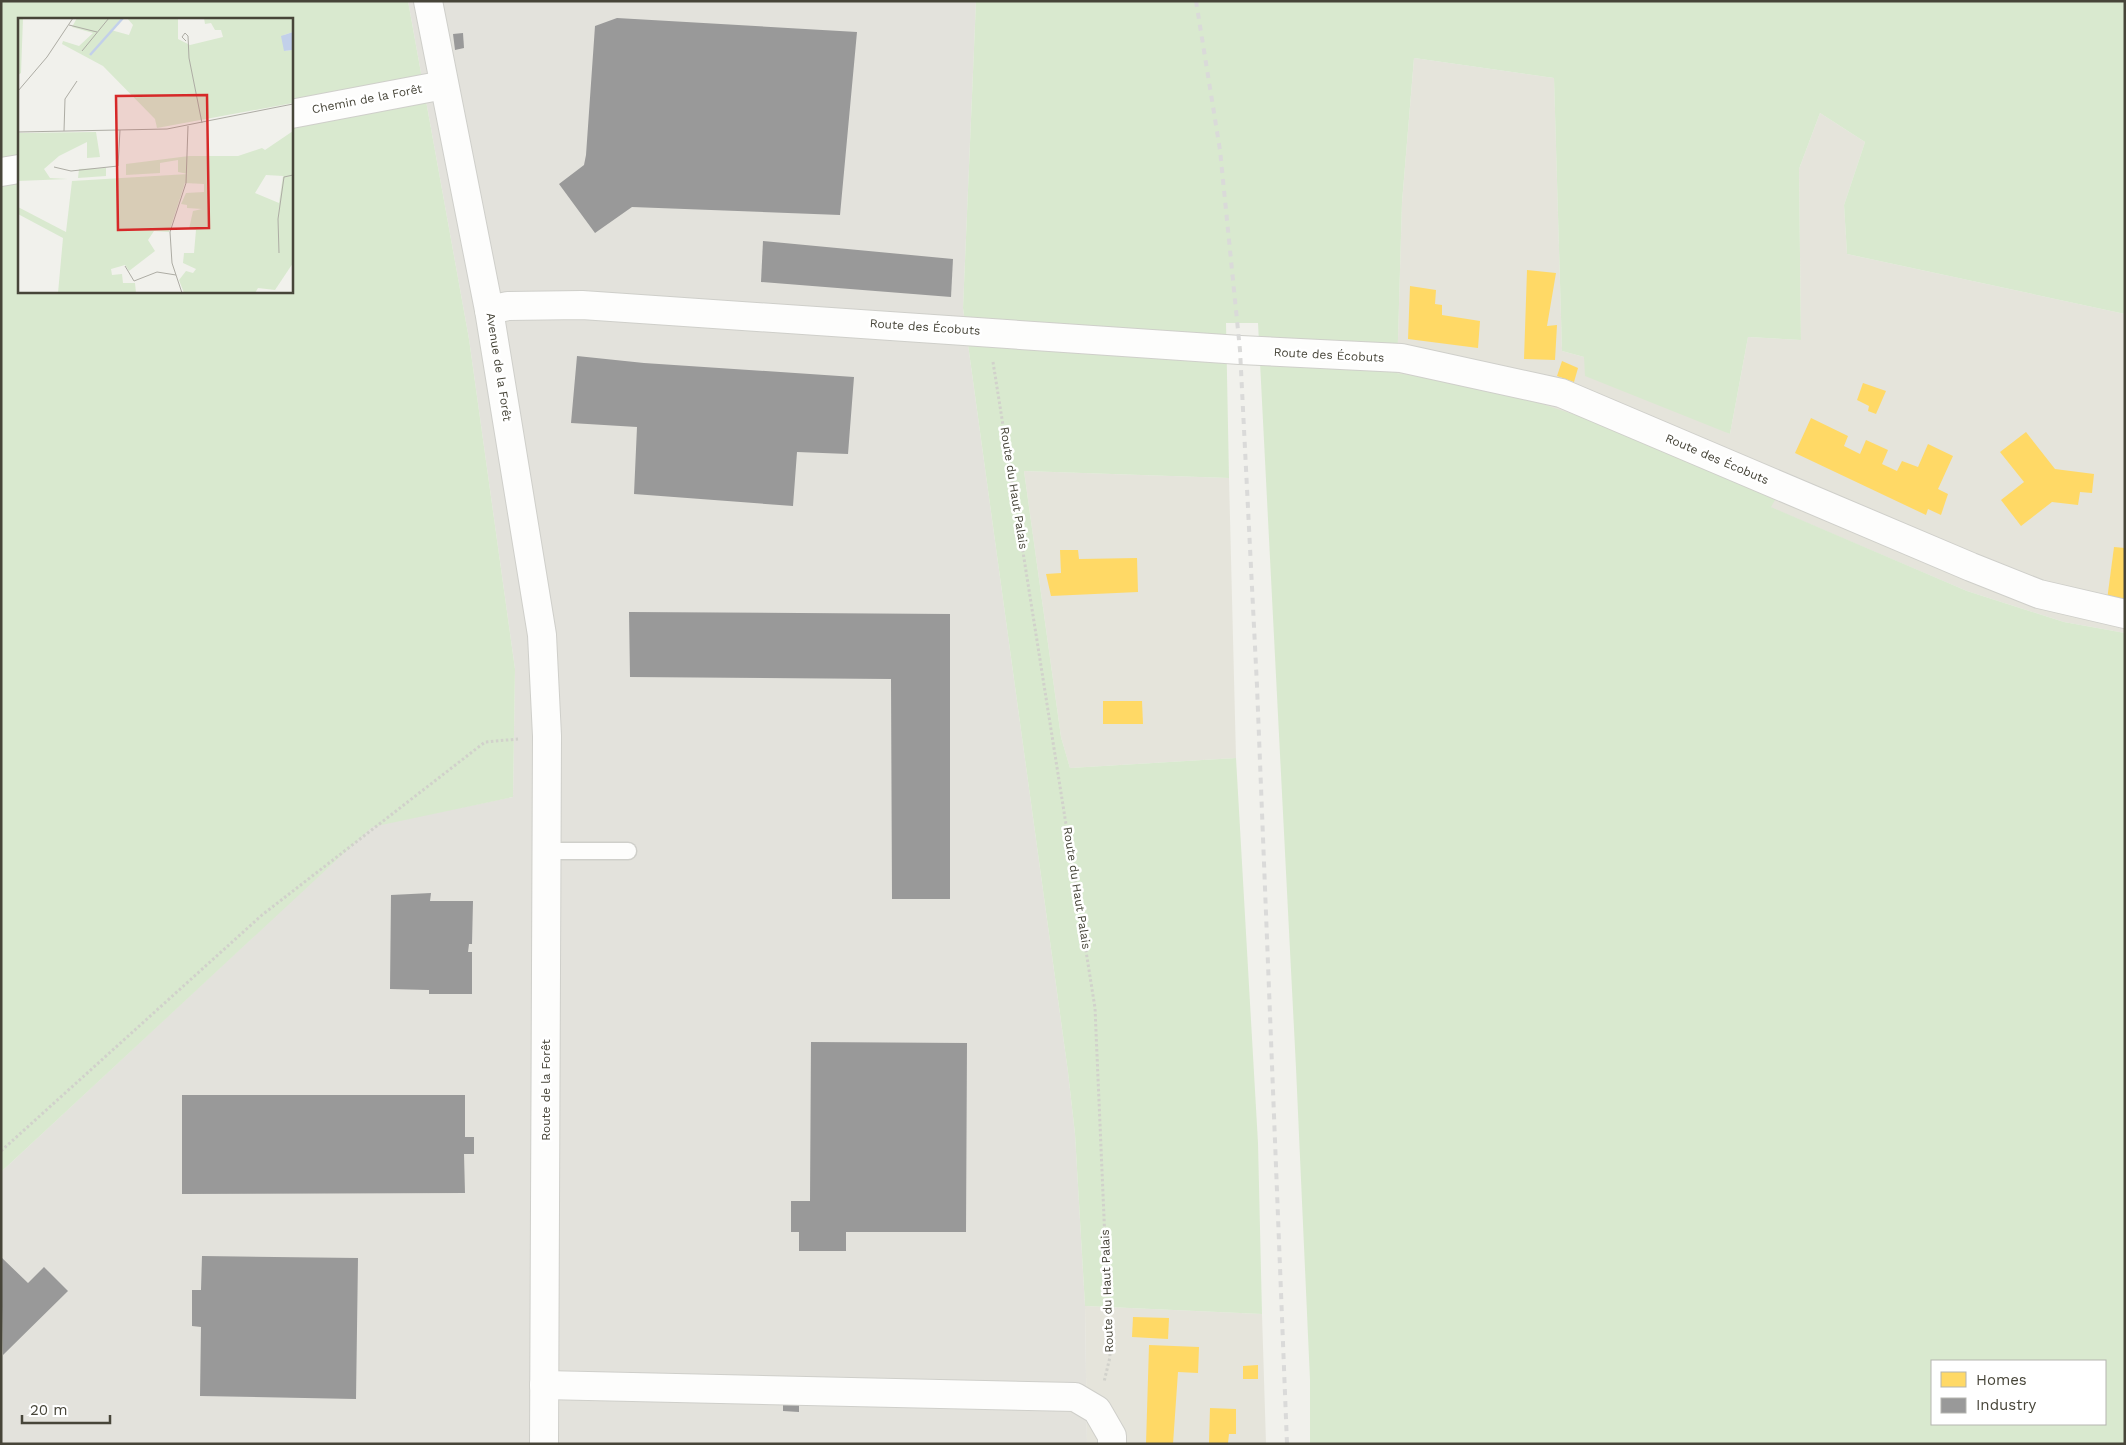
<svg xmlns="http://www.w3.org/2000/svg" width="2126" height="1445" viewBox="0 0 2126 1445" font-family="'Work Sans',sans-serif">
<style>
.residential{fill:#e5e4db}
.industrial{fill:#e3e2dc}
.green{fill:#d9e9cf;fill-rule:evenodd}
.homes{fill:#ffd966}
.industry{fill:#999}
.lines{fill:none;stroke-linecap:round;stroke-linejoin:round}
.lane-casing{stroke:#cfcfca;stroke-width:19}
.street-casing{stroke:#cfcfca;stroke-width:30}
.path{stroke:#d1d1cb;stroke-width:3;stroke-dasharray:2.5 2.5;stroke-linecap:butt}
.lane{stroke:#fdfdfc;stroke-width:16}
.street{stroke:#fdfdfc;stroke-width:28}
.rail{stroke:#dadad9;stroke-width:4;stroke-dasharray:6 6;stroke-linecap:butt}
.labels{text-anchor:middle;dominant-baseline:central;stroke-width:5;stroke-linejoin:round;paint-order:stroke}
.street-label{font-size:12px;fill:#474539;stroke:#fff}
.inset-river{fill:none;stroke:#c2d0ea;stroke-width:2.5}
.inset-road{fill:none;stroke:#adaca4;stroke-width:1}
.view{fill:#d62828;fill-opacity:0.15;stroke:#d62828;stroke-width:2.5}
.inset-edge{fill:none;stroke:#474539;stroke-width:2.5}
</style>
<rect width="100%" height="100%" fill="#f1f1ec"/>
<g class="residential">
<polygon points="1414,58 1554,78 1562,351 1584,357 1730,434 1748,337 1801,340 1799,169 1820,113 1865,142 1844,205 1847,254 2125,314 2125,633 2064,622 1967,591 1770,507 1774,501 1397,373 1402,202"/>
<polygon points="1024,471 1229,478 1236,758 1070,768 1061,737"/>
<polygon points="1085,1306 1262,1314 1266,1444 1087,1444"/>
</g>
<polygon class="industrial" points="408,1 976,1 963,308 1068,1072 1075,1134 1085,1306 1087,1444 1,1444 1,1172 372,826 513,797 515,669 469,339"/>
<g class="green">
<path d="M1,1H408L469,339L515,669L513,797L372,827L1,1172ZM19,19H291V291H19Z"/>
<path d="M976,1H2125V314L1847,254L1844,205L1865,142L1820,113L1799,169L1801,340L1748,337L1730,434L1585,376L1584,357L1562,351L1554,78L1414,58L1402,202L1397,373L1506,392L1621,430L1775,500L1771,507L1967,591L2064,622L2125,633V1444H1310V1380L1296,1068L1258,323H1226L1229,478L1024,471L1061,737L1070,768L1236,758L1258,1143L1262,1314L1085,1306L1075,1134L1068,1072L963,308ZM1932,1361H2105V1424H1932Z"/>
</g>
<g class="homes">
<polygon points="1527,270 1556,273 1547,326 1557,325 1555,360 1524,359"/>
<polygon points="1410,286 1436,290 1435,304 1442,305 1442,315 1480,321 1478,348 1408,339"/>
<polygon points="1562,361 1578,368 1574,382 1557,376"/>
<polygon points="1863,383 1886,391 1876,414 1868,411 1869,406 1857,400"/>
<polygon points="1811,418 1848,436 1844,446 1860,454 1866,440 1888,450 1882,464 1897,471 1902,461 1918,467 1928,444 1953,456 1938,489 1948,494 1941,515 1928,509 1926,515 1795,453"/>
<polygon points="2026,432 2055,469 2094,474 2092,493 2080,492 2078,505 2052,502 2021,526 2001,500 2024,482 2000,452"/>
<polygon points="2114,547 2125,548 2125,602 2107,600"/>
<polygon points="1060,550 1078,550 1079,559 1137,558 1138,592 1051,596 1046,574 1061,573"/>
<polygon points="1103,701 1142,701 1143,724 1103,724"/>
<polygon points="1133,1317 1169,1318 1168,1339 1132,1337"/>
<polygon points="1149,1345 1199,1347 1198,1373 1178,1372 1173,1444 1146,1444"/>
<polygon points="1258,1365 1258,1379 1243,1379 1243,1366"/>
<polygon points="1210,1408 1236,1409 1236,1434 1229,1434 1228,1443 1209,1443"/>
</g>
<g class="industry">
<polygon points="617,18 857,32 840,215 632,207 595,233 559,184 584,165 586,155 595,26"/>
<polygon points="463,33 464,48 455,50 453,34"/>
<polygon points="763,241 953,259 951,297 761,282"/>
<polygon points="577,356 644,363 854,377 848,454 797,452 793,506 634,494 637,427 571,423"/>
<polygon points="629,612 950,614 950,899 892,899 891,679 630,677"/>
<polygon points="431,893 430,901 473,901 472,944 469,944 468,952 472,952 472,994 429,994 429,990 390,989 391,895"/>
<polygon points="811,1042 967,1043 966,1232 846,1232 846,1251 799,1251 799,1232 791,1232 791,1201 810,1201"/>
<polygon points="182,1095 465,1095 465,1137 474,1137 474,1154 464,1154 465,1193 182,1194"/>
<polygon points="202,1256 358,1258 356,1399 200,1396 201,1327 192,1326 192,1290 201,1290"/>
<polygon points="1,1257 28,1283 44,1267 68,1291 3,1355"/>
<polygon points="783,1401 799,1402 799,1412 783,1411"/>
</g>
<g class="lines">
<g class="lane-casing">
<polyline id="lane" points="546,851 628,851"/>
</g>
<g class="street-casing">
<g id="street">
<polyline points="428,1 489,310 542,635 547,736 544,1444"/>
<polyline points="291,114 444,85"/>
<polyline points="1,172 19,169"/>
<polyline points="489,310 508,306 582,305 1240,350 1401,358 1561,393 1971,567 2039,594 2125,614"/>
<polyline points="544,1385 1075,1397 1097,1410 1112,1436 1112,1444"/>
</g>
</g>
<g class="path">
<polyline points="993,362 1095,1008 1110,1357 1104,1382"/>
<polyline points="1,1151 262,915 485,742 518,739"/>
</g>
<use href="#lane" class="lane"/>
<use href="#street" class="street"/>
<polyline class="rail" points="1196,1 1220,150 1240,350 1257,686 1287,1444"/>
</g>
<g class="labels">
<g class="street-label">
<text transform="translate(367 99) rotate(-11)">Chemin de la Forêt</text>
<text transform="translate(925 327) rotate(4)">Route des Écobuts</text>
<text transform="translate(1329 355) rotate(3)">Route des Écobuts</text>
<text transform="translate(499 367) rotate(81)">Avenue de la Forêt</text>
<text transform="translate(1717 459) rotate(23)">Route des Écobuts</text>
<text transform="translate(1014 488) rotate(81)">Route du Haut Palais</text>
<text transform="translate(1077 888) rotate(81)">Route du Haut Palais</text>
<text transform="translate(546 1090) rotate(-90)">Route de la Forêt</text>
<text transform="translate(1107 1291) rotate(-92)">Route du Haut Palais</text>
</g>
</g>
<g transform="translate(18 18)">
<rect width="275" height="275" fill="#f1f1ec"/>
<path d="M0,0H5L3,55L0,57ZM59,0H104L93,12L111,17L115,7L109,0H160V21L172,27L205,19L203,12H197L193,5L187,6L186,0H275V14L266,17V33L275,32V85L139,110L137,101L85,48L44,26L45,23L61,28L75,15L54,9ZM275,113V245L257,272L240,270L237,275H166L161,262L168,253L175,255L178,251L165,245L166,235H176L178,212L171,211L175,193L184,191L169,190V187L163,186L168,175L186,174V166L167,165L151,214L136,213L130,222L137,233L111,253L107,247L93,251L94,257L104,256L105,265H117L118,275H40L45,220L0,196V189L48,214L54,163L170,156L160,154V142L142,145V155L108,157V146L171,138H220L244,130L247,132ZM248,157L265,158L261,185L237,175ZM78,114L82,139L69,140V124L41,138L26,151L32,160L50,161L0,163V115ZM88,150V158L60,160L61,151Z" fill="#d9e9cf" fill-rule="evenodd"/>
<path d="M275,14V32L266,33L263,18Z" fill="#c2d0ea"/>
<path class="inset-river" d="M72,37L105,0"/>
<path class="inset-road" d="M51,7L79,14M168,23L164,19L167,15L170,18L171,40L184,105M64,33L91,0M0,73L29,39L55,0M46,113L47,81L59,63M0,114L149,111L275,86M36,149L53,153L100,148L102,112M261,235L260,201L266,159L275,157M107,248L116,263L139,254L158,257M164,275L154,245L152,214L168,165L170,108"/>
<path class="view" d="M189,77L191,210L100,212L98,78Z"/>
<rect width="275" height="275" class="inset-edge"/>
</g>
<rect width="2126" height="1445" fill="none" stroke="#474539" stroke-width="5"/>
<rect x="1931" y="1360" width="175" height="65" fill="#ffffff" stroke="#b5b5b0"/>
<rect x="1941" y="1372" width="25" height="15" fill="#ffd966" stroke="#b5b5b0"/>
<text x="1976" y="1385" font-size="15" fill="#474539">Homes</text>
<rect x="1941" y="1398" width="25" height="15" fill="#999999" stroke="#b5b5b0"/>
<text x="1976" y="1410" font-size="15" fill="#474539">Industry</text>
<path d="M22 1415v8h88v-8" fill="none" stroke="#474539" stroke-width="2.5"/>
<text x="30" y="1415" font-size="15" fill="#474539" stroke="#ffffff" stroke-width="4" paint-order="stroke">20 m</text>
</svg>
